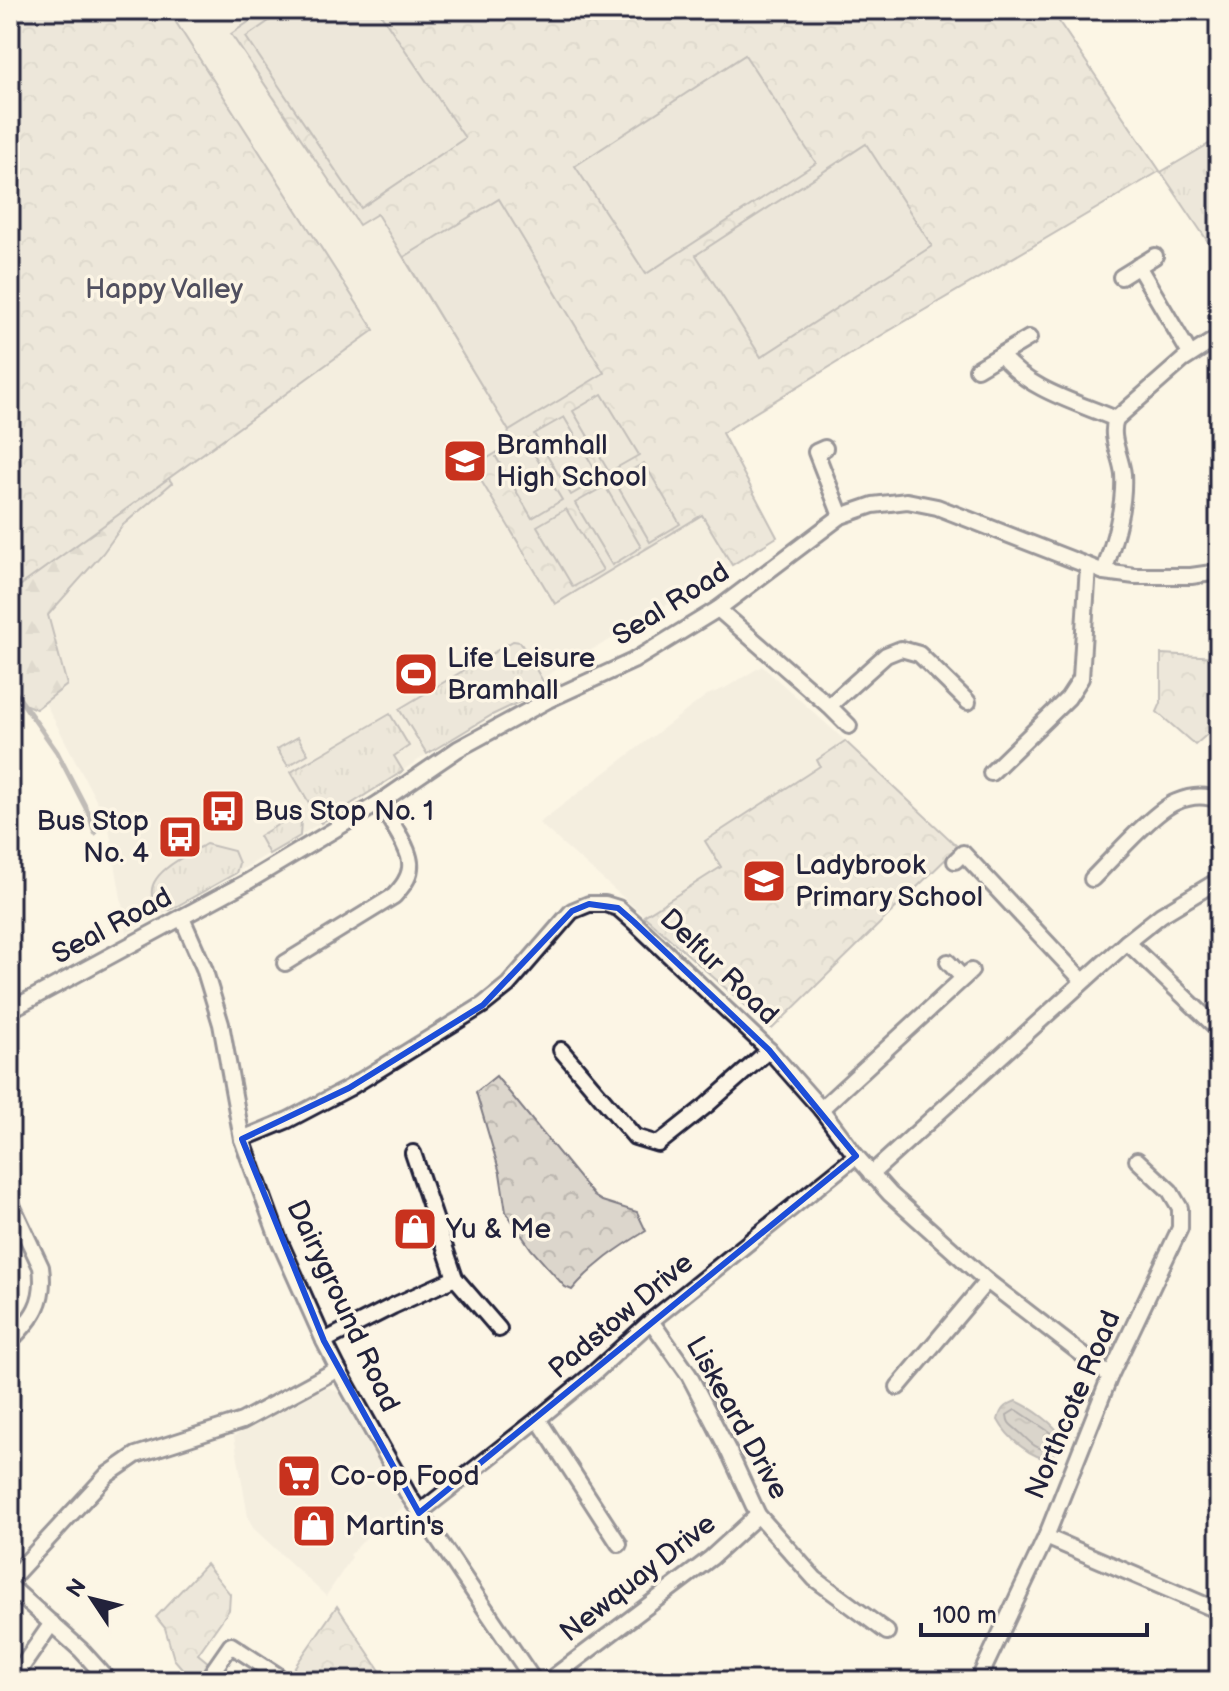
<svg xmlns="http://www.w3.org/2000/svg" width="1229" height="1691" viewBox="0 0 1229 1691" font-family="'Balsamiq Sans',sans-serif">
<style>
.built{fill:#ece5d8}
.grass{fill:url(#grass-tufts);stroke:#7f7c84;stroke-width:2}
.forest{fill:url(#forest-firs);stroke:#7f7c84;stroke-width:2}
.park{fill:url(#park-crowns);stroke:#7f7c84;stroke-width:2}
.pitch{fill:#dcd6cc;stroke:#7f7c84;stroke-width:2}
.water{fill:url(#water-ripples);stroke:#78757e;stroke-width:2}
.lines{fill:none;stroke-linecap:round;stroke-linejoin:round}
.shore{stroke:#5c5a68;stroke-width:2}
.stream{stroke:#78757e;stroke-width:5}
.minor-casing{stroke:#22223b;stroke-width:20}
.minor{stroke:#fcf5e5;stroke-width:14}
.marked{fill:none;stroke:#1d4ed8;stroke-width:6;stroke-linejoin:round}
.labels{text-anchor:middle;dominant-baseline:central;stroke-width:7;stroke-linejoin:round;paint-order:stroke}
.park-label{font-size:28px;fill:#504f5f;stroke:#fcf5e5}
.poi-label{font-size:28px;fill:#22223b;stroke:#fcf5e5;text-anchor:start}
.street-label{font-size:28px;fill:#22223b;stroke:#fcf5e5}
</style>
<defs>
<pattern id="grass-tufts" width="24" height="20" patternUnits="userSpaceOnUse" patternTransform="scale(2)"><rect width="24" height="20" fill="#dcd6cc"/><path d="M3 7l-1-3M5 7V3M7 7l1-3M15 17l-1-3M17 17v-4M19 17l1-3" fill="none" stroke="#bcb7b0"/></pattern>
<pattern id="forest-firs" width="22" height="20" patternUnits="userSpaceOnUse" patternTransform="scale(2)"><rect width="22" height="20" fill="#dcd6cc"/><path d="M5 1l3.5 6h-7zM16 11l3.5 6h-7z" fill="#bcb7b0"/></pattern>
<pattern id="park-crowns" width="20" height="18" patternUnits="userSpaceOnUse" patternTransform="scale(2)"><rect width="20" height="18" fill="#dcd6cc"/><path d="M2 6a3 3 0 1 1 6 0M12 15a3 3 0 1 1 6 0" fill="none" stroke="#bcb7b0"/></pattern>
<pattern id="water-ripples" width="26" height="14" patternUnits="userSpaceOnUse" patternTransform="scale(2)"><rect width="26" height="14" fill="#b2adab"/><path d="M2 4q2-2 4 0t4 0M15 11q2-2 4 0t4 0" fill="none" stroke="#908c8c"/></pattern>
</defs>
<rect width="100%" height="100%" fill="#fcf5e5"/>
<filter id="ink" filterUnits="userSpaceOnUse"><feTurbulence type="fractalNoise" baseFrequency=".0125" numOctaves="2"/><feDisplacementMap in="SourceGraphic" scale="16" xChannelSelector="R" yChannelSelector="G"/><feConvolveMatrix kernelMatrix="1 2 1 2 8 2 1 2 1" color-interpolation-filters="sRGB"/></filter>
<g filter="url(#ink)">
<g class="built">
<polygon points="168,10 1051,10 1160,171 877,338 722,433 777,537 608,641 567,663 542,679 544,690 492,715 447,741 351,805 236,873 127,933 108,823 40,693 40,572 374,330"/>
<polygon points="762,666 888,779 958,847 772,1029 539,823 707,695 725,688"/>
<polygon points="330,1388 340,1393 344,1398 403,1507 381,1527 378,1525 350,1555 352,1557 326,1596 253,1528 248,1517 234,1436 318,1390"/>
</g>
<g class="grass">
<polygon points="1219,138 1219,258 1161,172"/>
<polygon points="513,641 520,642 544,683 544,690 492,715 427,754 399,709"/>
<polygon points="390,714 409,746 394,756 403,771 321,823 291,772"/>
<polygon points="298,737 308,754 288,766 277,749"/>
<polygon points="296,814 301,821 300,836 269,854 259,836"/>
<path d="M206,844L234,851L239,863L236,873L170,910C161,908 153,905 152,895C148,872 189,854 206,844Z"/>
</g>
<polygon class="forest" points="10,369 125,417 172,483 123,525 103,553 48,615 67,685 36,709 10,698"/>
<g class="park">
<polygon points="10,10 168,10 374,330 10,593"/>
<polygon points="266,10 1051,10 1160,171 877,338 722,433 777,537 732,565 702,515 555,604 473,467 506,447 509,430 377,214 359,225 231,34"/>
<polygon points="1161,654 1219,657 1219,724 1195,745 1157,712 1161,703"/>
<polygon points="845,741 958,847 772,1029 644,916 721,867 705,841 820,766 817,760"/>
<path d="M496,1076L594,1196L602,1201L637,1212L646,1231C618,1248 593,1265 572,1290L565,1287L531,1249L506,1212L500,1173L476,1092Z"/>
<polygon points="206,1564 230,1594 229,1610 198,1654 215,1668 206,1681 197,1681 186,1673 174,1659 165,1628 156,1617"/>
<polygon points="337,1606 387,1681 285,1681"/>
</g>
<g class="pitch">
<polygon points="285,10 378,10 465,138 361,208 246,37"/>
<polygon points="745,55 816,163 646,274 575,166"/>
<polygon points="866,144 932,246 761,357 696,255"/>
<polygon points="499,199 604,373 509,431 404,257"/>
<polygon points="602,394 639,455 609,472 573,411"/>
<polygon points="564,417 600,478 571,495 534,434"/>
<polygon points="525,439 562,500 532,518 496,457"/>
<polygon points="644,463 680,524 650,542 614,480"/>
<polygon points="605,486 641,547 612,565 575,503"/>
<polygon points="566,509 603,570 573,587 537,526"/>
</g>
<path class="water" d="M1016,1401C1030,1407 1056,1424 1062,1438L1051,1459C1031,1459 1007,1437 998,1420C1001,1408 1004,1406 1016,1401Z"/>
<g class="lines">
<path class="shore" d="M1015,1410L1020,1412L1051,1433L1053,1438L1047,1449C1033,1449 1028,1439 1018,1431C1011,1424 1008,1425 1007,1415Z"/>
<polyline class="stream" points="10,685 57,752 89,814 95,833"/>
<g class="minor-casing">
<g id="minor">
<polyline points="1138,266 1190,354"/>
<polyline points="1121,277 1155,256"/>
<path d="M1001,355C1028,390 1076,402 1116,419"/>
<polyline points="977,369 1029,338"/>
<polyline points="825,448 816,452 841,516"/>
<path d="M1104,572C1114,541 1125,507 1123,474C1121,456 1109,437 1116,419L1183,360L1219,337"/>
<polyline points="718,609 829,706 886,655 901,649 919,654 968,702"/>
<polyline points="829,706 849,726"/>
<polyline points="991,773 1068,698 1081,678 1088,566"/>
<polyline points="955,861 963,853 1083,981"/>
<path d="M1092,879C1111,860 1154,811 1176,802C1190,796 1205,794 1219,801"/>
<polyline points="182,918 204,968 221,1024 242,1139 278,1238 324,1341 338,1369 409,1496 534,1681"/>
<polyline points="1127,942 1219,1030"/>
<polyline points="948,962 963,978"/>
<path d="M285,963L394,896C401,888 409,879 410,868C413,851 388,818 379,803"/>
<polyline points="10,1010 247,882 379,803 458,749 548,700 633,661 718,609 841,516 873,505 907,501 937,507 1104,572 1135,576 1191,576 1219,572"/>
<polyline points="561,1050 635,1137 658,1144 707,1105 769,1050"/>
<polyline points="821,1109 971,971"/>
<polyline points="242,1139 288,1120 349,1088 483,1005 508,985 572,911 589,904 605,904 618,908 634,922 769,1050 821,1109 856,1156 890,1194 987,1281 1110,1376"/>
<polyline points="413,1153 455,1278 499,1329"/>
<polyline points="871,1174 1127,942 1161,915 1219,880"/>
<path d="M10,1201L41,1267C46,1302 33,1318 10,1341"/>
<polyline points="651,1321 689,1375 729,1452 758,1515 815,1579 887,1632"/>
<polyline points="324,1341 393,1306 455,1278"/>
<polyline points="898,1387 987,1281"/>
<polyline points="538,1419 619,1544"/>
<polyline points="419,1513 538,1419 595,1372 651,1321 856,1156"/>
<polyline points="1046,1537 1219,1611"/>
<polyline points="10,1580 107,1475 136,1455 242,1421 338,1369"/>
<polyline points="10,1586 81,1650 109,1681"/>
<polyline points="12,1681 52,1623"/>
<polyline points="206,1681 231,1645 277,1675"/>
<polyline points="548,1681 711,1558 758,1515"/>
<polyline points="978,1681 1046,1537 1110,1376 1180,1228 1180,1208 1170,1191 1137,1160"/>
</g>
</g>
<use href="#minor" class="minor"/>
</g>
</g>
<path d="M0 0H1229V1691H0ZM589,904L618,908L634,922L769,1050L856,1156L419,1513L324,1341L242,1139L349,1088L483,1005L572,911Z" fill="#fcf5e5" fill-opacity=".55" fill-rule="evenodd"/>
<path class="marked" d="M589,904L618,908L634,922L769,1050L856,1156L419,1513L324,1341L242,1139L349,1088L483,1005L572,911Z"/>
<defs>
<g id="school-square" transform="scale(2.3)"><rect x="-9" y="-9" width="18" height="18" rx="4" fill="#c8321e" stroke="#fcf5e5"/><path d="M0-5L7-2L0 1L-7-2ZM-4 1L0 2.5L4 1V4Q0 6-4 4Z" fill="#fff"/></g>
<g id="stadium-square" transform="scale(2.3)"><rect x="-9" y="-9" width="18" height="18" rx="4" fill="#c8321e" stroke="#fcf5e5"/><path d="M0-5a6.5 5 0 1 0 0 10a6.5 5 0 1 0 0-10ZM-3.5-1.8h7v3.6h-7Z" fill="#fff"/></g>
<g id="bus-square" transform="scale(2.3)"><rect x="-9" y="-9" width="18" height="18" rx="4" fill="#c8321e" stroke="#fcf5e5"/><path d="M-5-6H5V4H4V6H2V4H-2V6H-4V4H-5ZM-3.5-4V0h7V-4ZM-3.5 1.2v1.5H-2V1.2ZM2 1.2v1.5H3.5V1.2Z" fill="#fff"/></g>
<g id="shop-square" transform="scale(2.3)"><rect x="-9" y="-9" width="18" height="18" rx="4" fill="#c8321e" stroke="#fcf5e5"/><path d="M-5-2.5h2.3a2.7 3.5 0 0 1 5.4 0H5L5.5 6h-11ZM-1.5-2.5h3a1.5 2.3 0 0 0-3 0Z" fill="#fff"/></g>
<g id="supermarket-square" transform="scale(2.3)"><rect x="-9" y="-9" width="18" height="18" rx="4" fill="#c8321e" stroke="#fcf5e5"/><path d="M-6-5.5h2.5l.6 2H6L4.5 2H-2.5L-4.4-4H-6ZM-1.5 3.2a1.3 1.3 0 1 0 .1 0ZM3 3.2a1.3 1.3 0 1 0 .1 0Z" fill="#fff"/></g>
</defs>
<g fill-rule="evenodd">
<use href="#school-square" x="465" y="461"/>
<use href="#stadium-square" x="416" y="674"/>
<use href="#bus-square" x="223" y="811"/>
<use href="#bus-square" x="180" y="837"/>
<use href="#school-square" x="764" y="881"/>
<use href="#shop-square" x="415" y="1229"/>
<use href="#supermarket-square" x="299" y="1476"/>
<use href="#shop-square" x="314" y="1526"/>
</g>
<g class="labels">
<g class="park-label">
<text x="164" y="289">Happy Valley</text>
</g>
<g class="poi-label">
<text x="496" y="445">Bramhall<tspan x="496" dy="32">High School</tspan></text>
<text x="447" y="658">Life Leisure<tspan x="447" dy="32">Bramhall</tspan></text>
<text x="254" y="811">Bus Stop No. 1</text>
<text x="149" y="821" text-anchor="end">Bus Stop<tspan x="149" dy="32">No. 4</tspan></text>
<text x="795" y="865">Ladybrook<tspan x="795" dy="32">Primary School</tspan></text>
<text x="446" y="1229">Yu &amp; Me</text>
<text x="330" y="1476">Co-op Food</text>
<text x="345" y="1526">Martin's</text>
</g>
<g class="street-label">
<text transform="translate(671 604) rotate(-32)">Seal Road</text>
<text transform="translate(112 926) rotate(-28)">Seal Road</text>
<text transform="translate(719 967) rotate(44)">Delfur Road</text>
<text transform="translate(343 1306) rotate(65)">Dairyground Road</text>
<text transform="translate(621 1316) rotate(-40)">Padstow Drive</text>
<text transform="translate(1073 1405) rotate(-67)">Northcote Road</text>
<text transform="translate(737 1418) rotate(61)">Liskeard Drive</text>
<text transform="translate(638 1578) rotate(-38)">Newquay Drive</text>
</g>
</g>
<rect width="1229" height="1691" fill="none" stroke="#fcf5e5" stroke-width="40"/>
<rect x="20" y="20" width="1189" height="1651" fill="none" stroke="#22223b" stroke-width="3" filter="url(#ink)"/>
<g transform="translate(92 1599) rotate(305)" stroke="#fcf5e5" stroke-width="6" paint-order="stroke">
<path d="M0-6L14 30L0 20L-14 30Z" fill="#22223b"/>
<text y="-12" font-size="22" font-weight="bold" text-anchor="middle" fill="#22223b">N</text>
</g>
<path d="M921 1623v12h226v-12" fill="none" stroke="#22223b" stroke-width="4"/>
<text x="933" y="1623" font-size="24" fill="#22223b" stroke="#fcf5e5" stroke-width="6" paint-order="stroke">100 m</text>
</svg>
